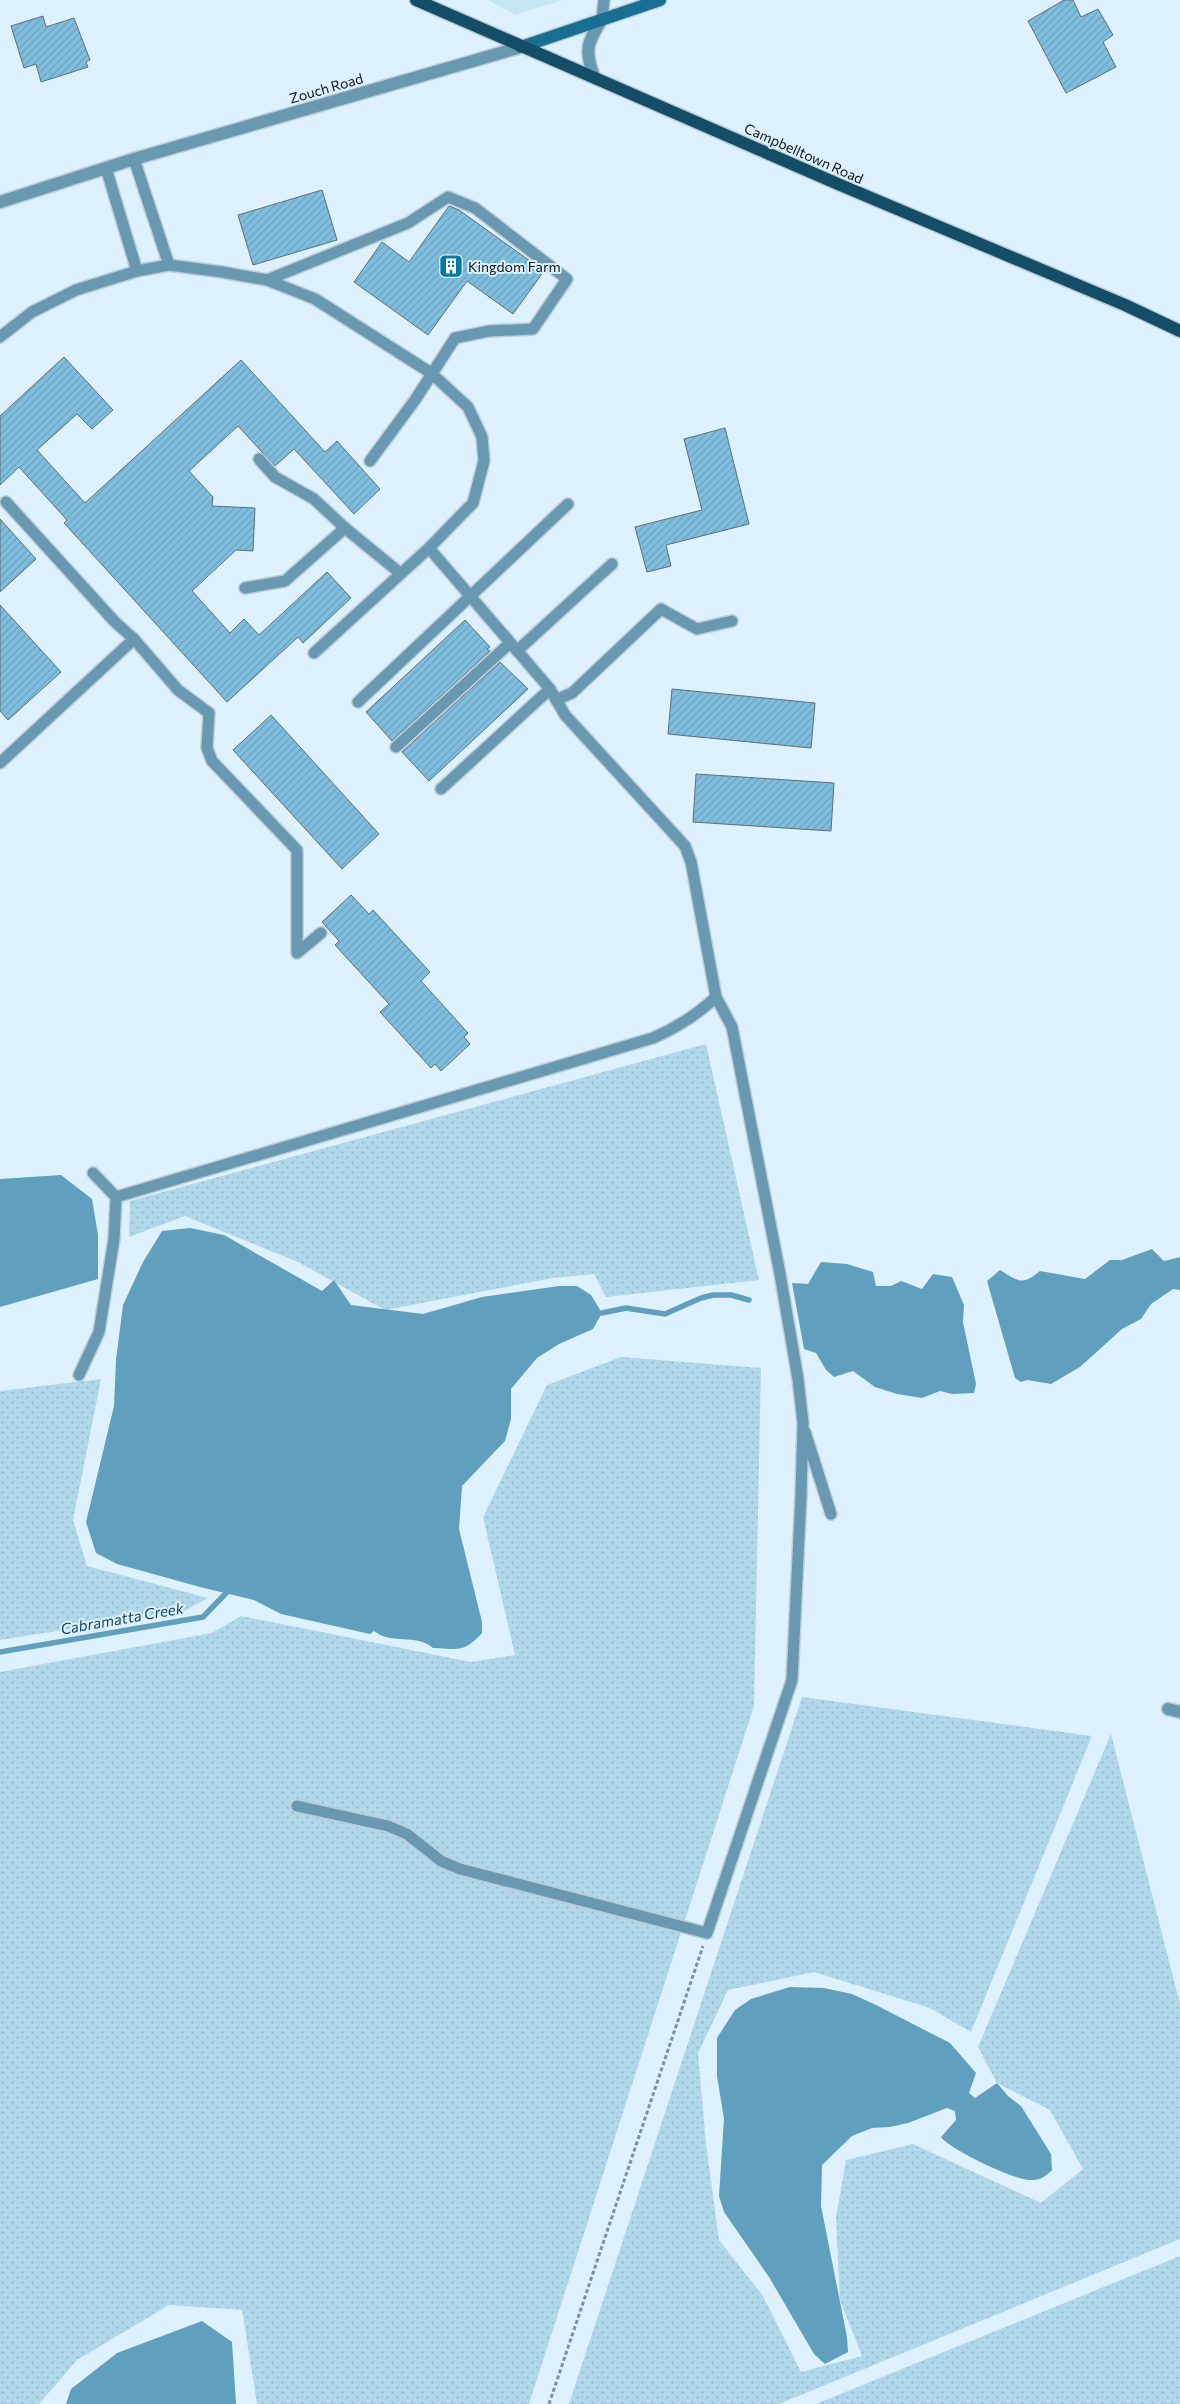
<svg xmlns="http://www.w3.org/2000/svg" width="1180" height="2404" viewBox="0 0 1180 2404" font-family="Commissioner,sans-serif">
<style>
.built{fill:#c8e5f4}
.grass{fill:url(#grass-dots)}
.water{fill:#619fbe}
.lines{fill:none;stroke-linecap:round;stroke-linejoin:round}
.stream{stroke:#619fbe;stroke-width:5.5}
.building{fill:url(#building-hatch);stroke:#5d6f79}
.lane-casing{stroke:#bcced9;stroke-width:14}
.street-casing{stroke:#bcced9;stroke-width:15}
.secondary-casing{stroke:#bcced9;stroke-width:15}
.primary-casing{stroke:#bcced9;stroke-width:15}
.path{stroke:#819199;stroke-width:3;stroke-dasharray:4 2.5;stroke-linecap:butt}
.lane{stroke:#6999b1;stroke-width:11}
.street{stroke:#6999b1;stroke-width:12}
.secondary{stroke:#186f92;stroke-width:12}
.primary{stroke:#134e66;stroke-width:12}
.labels{text-anchor:middle;dominant-baseline:central;stroke-width:4;stroke-linejoin:round;paint-order:stroke}
.street-label{font-size:14px;fill:#0c1417;stroke:#ddf2fe}
.poi-label{font-size:14px;fill:#0c1417;stroke:#ddf2fe;text-anchor:start}
.water-label{font-size:15px;font-style:italic;fill:#11465c;stroke:#ddf2fe}
</style>
<defs>
<pattern id="grass-dots" width="8" height="8" patternUnits="userSpaceOnUse" patternTransform="scale(1.25)"><rect width="8" height="8" fill="#b1d7eb"/><path d="M2 2h.1M6 6h.1" fill="none" stroke="#97b8c9" stroke-width="1.8" stroke-linecap="round"/></pattern>
<pattern id="building-hatch" width="6" height="6" patternUnits="userSpaceOnUse" patternTransform="scale(1.25)"><rect width="6" height="6" fill="#7fbede"/><path d="M-1 1l2-2M0 6l6-6M5 7l2-2" fill="none" stroke="#6da2be"/></pattern>
</defs>
<rect width="100%" height="100%" fill="#ddf2fe"/>
<polygon class="built" points="488,0 563,0 515,15"/>
<g class="grass">
<polygon points="706,1044 759,1280 606,1297 594,1274 553,1278 385,1310 298,1262 185,1216 129,1237 130,1201"/>
<polygon points="621,1357 761,1368 754,1706 529,2404 257,2404 242,2310 169,2305 77,2360 39,2404 0,2404 0,1672 212,1633 241,1616 471,1662 515,1655 483,1517 547,1385"/>
<polygon points="101,1379 73,1520 87,1566 208,1598 184,1611 0,1640 0,1391"/>
<polygon points="802,1697 1092,1736 971,2032 930,2008 814,1972 728,1990 698,2053 706,2144 719,2240 763,2296 801,2372 862,2356 840,2300 836,2218 846,2160 913,2144 1041,2203 1083,2169 1050,2110 997,2083 978,2047 1111,1734 1180,2004 1180,2239 779,2404 569,2404"/>
<polygon points="1180,2256 1180,2404 816,2404"/>
</g>
<g class="water">
<polygon points="61,1175 92,1199 98,1235 98,1279 0,1307 0,1179"/>
<path d="M190,1228L224,1235L322,1291L334,1280L351,1305L423,1314L482,1297L559,1286H577L591,1295L602,1313L593,1329L559,1344L537,1358L511,1389V1419L505,1441L462,1486L459,1529L482,1622V1633C464,1653 458,1649 433,1648C416,1633 391,1645 374,1631L370,1634L281,1614L254,1600L200,1587L117,1564L96,1553L86,1522L114,1406L116,1360L123,1305L143,1262L162,1231Z"/>
<path d="M1152,1249L1164,1261L1180,1257V1290L1173,1289L1151,1304L1141,1319L1122,1329L1080,1367L1051,1384L1027,1380L1021,1382L1015,1378L987,1281L1000,1270C1018,1281 1022,1286 1040,1271L1085,1279L1110,1260H1122Z"/>
<polygon points="821,1262 847,1264 873,1272 876,1286 891,1286 901,1281 922,1289 933,1274 952,1277 964,1305 963,1322 976,1384 974,1393 952,1394 940,1391 922,1398 897,1394 875,1387 853,1371 834,1377 826,1370 816,1353 804,1349 792,1283 808,1284"/>
<path d="M790,1987L824,1988L852,1994L876,2005L950,2043L976,2073L969,2093L975,2098L997,2083L1008,2096L1021,2106L1051,2154L1052,2170C1046,2176 1041,2180 1032,2180C1017,2182 949,2149 941,2137L956,2120L955,2111L947,2108L908,2123L890,2127L872,2128L852,2136L822,2165L821,2206L847,2337L848,2352L825,2364L814,2354L769,2277L724,2212L719,2196L724,2119L717,2076V2038L735,2010L751,1999Z"/>
<polygon points="202,2321 232,2342 236,2404 66,2404 71,2389 117,2353"/>
</g>
<g class="lines">
<g class="stream">
<polyline points="602,1313 626,1308 665,1314 701,1298 713,1295 731,1295 749,1300"/>
<polyline points="0,1652 203,1617 230,1589"/>
</g>
</g>
<g class="building">
<polygon points="1064,0 1073,0 1081,17 1098,9 1113,35 1103,42 1116,67 1066,93 1028,21"/>
<polygon points="43,16 46,27 74,18 90,60 86,62 88,67 41,82 36,64 24,68 11,26"/>
<polygon points="322,190 337,240 253,265 238,215"/>
<polygon points="449,206 459,210 544,271 513,314 467,281 428,335 354,282 382,242 409,262"/>
<polygon points="64,357 113,410 92,429 77,414 37,450 85,503 241,360 325,452 337,441 380,489 354,514 294,449 275,466 238,426 189,471 213,497 212,506 255,508 253,551 236,550 192,591 230,633 244,619 259,635 327,572 351,598 303,643 298,637 227,702 64,523 67,520 19,467 0,485 0,416"/>
<polygon points="725,428 749,524 666,545 671,566 647,572 635,527 702,510 684,439"/>
<polygon points="0,519 36,559 0,592"/>
<polygon points="0,605 61,672 8,720 0,711"/>
<polygon points="465,620 490,647 487,649 490,651 392,741 366,712"/>
<polygon points="500,662 528,689 429,781 402,752"/>
<polygon points="672,689 815,703 811,748 668,734"/>
<polygon points="271,715 379,834 342,869 233,750"/>
<polygon points="696,774 834,783 831,831 693,822"/>
<polygon points="351,895 369,914 373,910 430,972 421,981 468,1033 464,1037 470,1044 441,1071 435,1064 431,1068 380,1012 389,1004 335,945 339,941 322,922"/>
</g>
<g class="lines">
<g class="lane-casing">
<g id="lane">
<polyline points="602,19 604,0"/>
<polyline points="134,159 169,265"/>
<polyline points="106,168 137,271"/>
<polyline points="267,280 408,223 448,197 475,208 567,279 533,329 489,331 455,338 415,400 370,461"/>
<polyline points="0,337 32,312 76,290 137,271 169,265 222,272 267,280 315,299 431,373 468,407 482,437 484,461 473,503 429,548 314,653"/>
<polyline points="259,459 275,477 314,499 345,528 400,573"/>
<polyline points="6,502 115,622 134,639"/>
<polyline points="245,588 285,581 345,528"/>
<polyline points="517,651 612,564"/>
<polyline points="556,700 572,693 661,609 697,629 732,621"/>
<polyline points="358,702 568,504"/>
<polyline points="396,747 510,643"/>
<polyline points="0,763 134,639 178,690 209,713 207,748 212,761 297,850 297,953 321,933"/>
<polyline points="441,789 550,689"/>
<polyline points="93,1173 116,1197"/>
<path d="M79,1375L99,1332L114,1239L116,1197L653,1038C678,1027 697,1015 716,997L691,862L685,846L565,715L550,689L429,548"/>
<polyline points="805,1432 831,1514"/>
<polyline points="297,1806 388,1826 407,1834 441,1861 460,1869 707,1933 792,1680 801,1495 803,1423 798,1379 780,1274 732,1027 716,997"/>
</g>
</g>
<g class="street-casing">
<g id="street">
<path d="M594,77C584,49 587,44 602,19"/>
<polyline points="0,202 134,159 521,47"/>
<polyline points="1168,1709 1180,1712"/>
</g>
</g>
<g class="secondary-casing">
<polyline id="secondary" points="521,47 660,0"/>
</g>
<g class="primary-casing">
<polyline id="primary" points="416,0 838,184 1125,305 1180,331"/>
</g>
<polyline class="path" points="549,2404 703,1946"/>
<use href="#lane" class="lane"/>
<use href="#street" class="street"/>
<use href="#secondary" class="secondary"/>
<use href="#primary" class="primary"/>
</g>
<defs>
<g id="building-square" transform="scale(1.25)"><rect x="-9" y="-9" width="18" height="18" rx="4" fill="#0479a1" stroke="#ddf2fe"/><path d="M-4-6H4V6H1V3H-1V6H-4ZM-2.5-4.3h1.7v1.8h-1.7ZM.8-4.3h1.7v1.8H.8ZM-2.5-1h1.7V.8h-1.7ZM.8-1h1.7V.8H.8Z" fill="#fff"/></g>
</defs>
<g fill-rule="evenodd">
<use href="#building-square" x="451" y="266"/>
</g>
<g class="labels">
<g class="street-label">
<text transform="translate(326 88) rotate(-16)">Zouch Road</text>
<text transform="translate(804 153) rotate(24)">Campbelltown Road</text>
</g>
<g class="poi-label">
<text x="468" y="266">Kingdom Farm</text>
</g>
<g class="water-label">
<text transform="translate(122 1618) rotate(-10)">Cabramatta Creek</text>
</g>
</g>
</svg>
